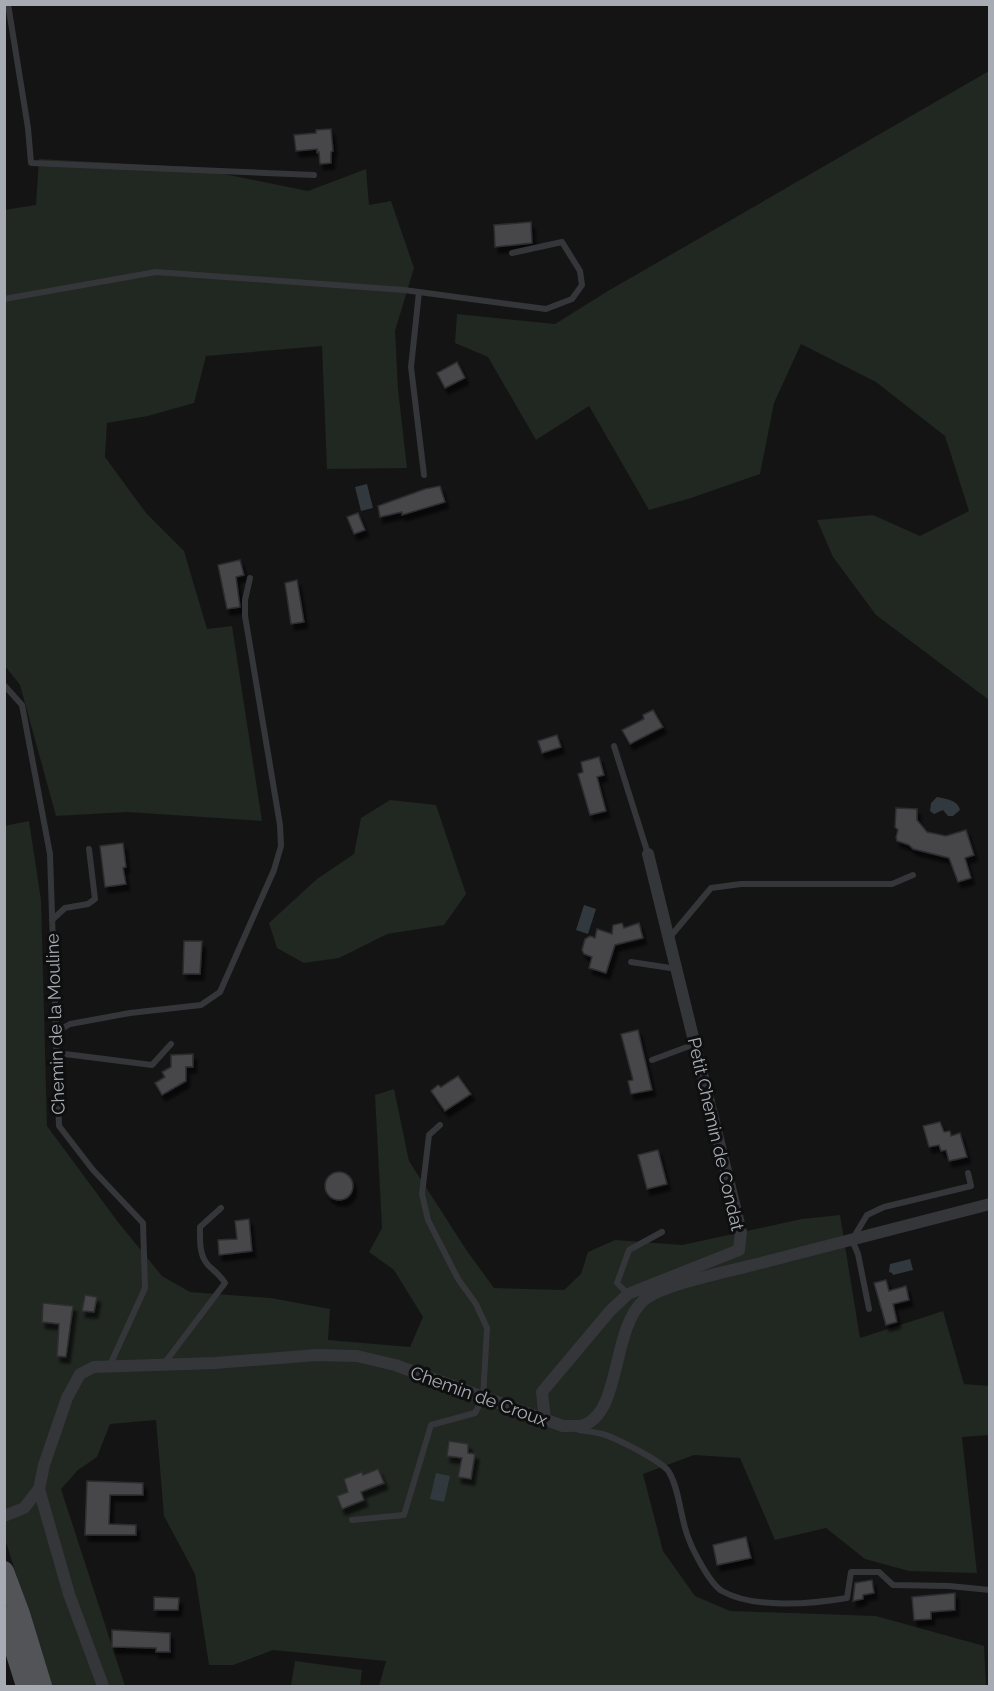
<svg xmlns="http://www.w3.org/2000/svg" width="994" height="1691" viewBox="0 0 994 1691" font-family="Raleway,sans-serif">
<style>
.green{fill:#212721}
.water{fill:#31393e}
.building{fill:#46474a;stroke:#2e2e31;stroke-width:1.5;filter:url(#shadow)}
.lines{fill:none;stroke-linecap:round;stroke-linejoin:round}
.service{stroke:#35363a;stroke-width:6}
.minor{stroke:#35363a;stroke-width:12}
.primary{stroke:#525458;stroke-width:20}
.labels{text-anchor:middle;dominant-baseline:central;stroke-width:6;stroke-linejoin:round;paint-order:stroke}
.street-label{font-size:18px;fill:#a7acb4;stroke:#0f0f10}
</style>
<defs>
<filter id="shadow"><feDropShadow dx="3.5" dy="6" stdDeviation="1.5" flood-color="#0009"/></filter>
</defs>
<rect width="100%" height="100%" fill="#141415"/>
<g class="green">
<polygon points="989,71 989,700 876,615 833,557 817,520 873,515 920,536 969,511 945,436 876,382 801,344 774,403 760,474 691,498 649,510 589,406 536,440 488,357 455,343 457,314 555,324 608,291"/>
<polygon points="39,159 190,167 308,191 366,169 369,205 391,201 414,268 395,331 398,389 407,468 327,469 322,346 206,356 194,403 148,416 107,423 105,457 146,513 184,551 207,629 232,626 262,821 127,812 56,816 20,685 5,666 4,210 36,205"/>
<polygon points="390,800 436,805 466,894 444,925 387,934 339,958 304,963 277,948 269,923 317,879 354,854 361,818"/>
<polygon points="29,821 41,900 47,1126 118,1222 162,1276 190,1292 271,1298 330,1309 328,1340 410,1347 423,1317 394,1270 369,1252 382,1228 375,1095 394,1089 409,1161 467,1251 494,1288 564,1290 581,1274 588,1252 615,1240 682,1245 802,1219 840,1215 860,1338 943,1311 964,1384 989,1386 989,1435 962,1437 977,1573 909,1571 865,1559 826,1528 775,1540 740,1458 694,1455 643,1474 663,1551 695,1596 730,1611 876,1616 984,1646 986,1686 379,1686 386,1661 273,1650 233,1665 209,1665 195,1574 164,1516 156,1420 110,1424 97,1457 78,1470 61,1489 125,1686 51,1686 5,1539 4,826"/>
<polygon points="295,1661 362,1670 360,1686 291,1686"/>
</g>
<g class="water">
<polygon points="367,484 373,508 361,511 355,487"/>
<path d="M937,797C946,799 958,800 960,810L953,816H948L943,810L934,814L930,811L931,803Z"/>
<polygon points="584,905 596,909 588,934 576,930"/>
<polygon points="910,1259 913,1270 893,1275 892,1273 889,1272 890,1264"/>
<polygon points="436,1473 450,1476 444,1502 430,1499"/>
</g>
<g class="building">
<polygon points="331,129 333,151 331,152 331,163 320,164 319,152 317,153 317,149 296,151 294,135 316,133 316,130"/>
<polygon points="531,222 532,243 495,247 494,225"/>
<polygon points="457,362 465,378 445,388 437,373"/>
<polygon points="440,486 445,502 402,515 402,512 380,517 378,506 425,489"/>
<polygon points="358,513 365,530 354,534 347,517"/>
<polygon points="240,560 244,575 236,577 240,607 227,609 218,565"/>
<polygon points="297,580 304,622 291,624 285,583"/>
<polygon points="653,710 663,727 630,744 622,730 644,719 643,715"/>
<polygon points="557,735 561,747 542,753 538,741"/>
<polygon points="599,757 604,775 597,777 606,811 590,815 578,774 583,772 581,762"/>
<polygon points="896,808 917,809 917,820 927,832 946,836 966,830 974,855 965,858 971,878 958,882 949,858 913,849 909,845 897,841 896,837 898,830 895,827"/>
<polygon points="123,843 126,867 123,868 126,884 105,887 100,846"/>
<polygon points="622,923 624,928 639,923 643,938 615,945 606,973 589,968 592,957 584,954 582,950 585,939 590,936 595,938 597,929 612,934 613,925"/>
<polygon points="184,941 202,941 200,974 183,974"/>
<polygon points="638,1030 652,1090 631,1094 628,1081 633,1080 621,1034"/>
<polygon points="193,1054 193,1067 186,1067 186,1081 162,1095 155,1083 165,1077 162,1072 171,1067 171,1055"/>
<polygon points="458,1076 471,1094 445,1111 431,1091 438,1085 441,1087"/>
<polygon points="940,1122 944,1132 950,1131 951,1136 960,1133 967,1157 949,1161 946,1150 941,1151 939,1145 929,1147 923,1126"/>
<polygon points="658,1150 667,1184 647,1189 638,1155"/>
<circle cx="339" cy="1186" r="14"/>
<polygon points="249,1219 252,1251 219,1255 218,1240 237,1239 235,1221"/>
<polygon points="886,1280 889,1291 906,1286 909,1300 893,1304 897,1322 886,1325 874,1283"/>
<polygon points="85,1295 97,1297 94,1312 82,1311"/>
<polygon points="43,1303 73,1306 66,1357 57,1356 59,1324 42,1322"/>
<polygon points="449,1441 468,1444 468,1453 475,1454 471,1479 458,1477 462,1458 447,1456"/>
<polygon points="378,1469 384,1483 361,1492 364,1500 342,1509 337,1496 348,1492 344,1479 362,1472 363,1475"/>
<polygon points="87,1481 143,1483 143,1495 110,1495 109,1524 136,1525 136,1535 85,1535"/>
<polygon points="746,1537 751,1558 717,1565 713,1545"/>
<polygon points="872,1580 874,1593 863,1595 863,1599 853,1601 855,1583"/>
<polygon points="955,1593 955,1610 931,1612 931,1619 914,1620 912,1597"/>
<polygon points="154,1597 179,1598 178,1610 154,1610"/>
<polygon points="112,1630 170,1633 170,1652 156,1652 156,1648 112,1647"/>
</g>
<g class="lines">
<g class="service">
<polyline points="8,4 28,128 31,163 314,175"/>
<polyline points="419,292 411,367 424,475"/>
<polyline points="4,299 156,272 404,290 546,309 572,299 582,285 580,271 562,242 512,253"/>
<polyline points="4,685 22,705 50,854 59,1126 93,1170 143,1223 145,1288 110,1365"/>
<polyline points="614,746 648,854"/>
<polyline points="52,920 65,908 88,904 95,899 89,849"/>
<polyline points="670,937 711,888 741,884 892,884 913,875"/>
<polyline points="631,962 677,969"/>
<polyline points="56,1032 70,1024 130,1013 201,1005 220,992 274,870 281,846 280,825 245,616 245,600 250,578"/>
<polyline points="57,1053 152,1065 171,1044"/>
<polyline points="652,1060 695,1044"/>
<polyline points="628,1294 617,1283 629,1250 662,1232"/>
<polyline points="869,1309 858,1254 852,1240 867,1215 884,1207 971,1186 968,1173"/>
<path d="M163,1365L225,1283C220,1275 215,1272 208,1265C199,1255 200,1240 200,1227L221,1208"/>
<path d="M579,1430C587,1431 594,1432 602,1434C614,1437 662,1461 669,1472C680,1491 680,1517 688,1537C693,1551 710,1584 722,1591C753,1609 812,1604 847,1598L851,1572H879L893,1585L949,1586L990,1590"/>
<polyline points="352,1520 404,1515 431,1425 475,1413 483,1398 487,1328 476,1304 458,1279 428,1220 422,1194 429,1135 440,1125"/>
</g>
<g class="minor">
<polyline points="545,1420 542,1392 610,1311 628,1294 739,1250 741,1232 648,854"/>
<polyline points="39,1489 69,1594 103,1686"/>
<path d="M4,1516L24,1508L39,1489L44,1465L67,1398L80,1374L94,1367L215,1363L317,1355L357,1356L395,1365L563,1426C570,1426 580,1427 586,1424C621,1409 612,1328 644,1300C663,1284 735,1270 761,1263C837,1244 913,1224 990,1204"/>
</g>
<g class="primary">
<polyline points="4,1571 20,1614 42,1686"/>
<polyline points="4,1616 26,1686"/>
</g>
</g>
<g class="labels">
<g class="street-label">
<text transform="translate(55 1024) rotate(-92)">Chemin de la Mouline</text>
<text transform="translate(716 1134) rotate(77)">Petit Chemin de Condat</text>
<text transform="translate(479 1396) rotate(20)">Chemin de Croux</text>
</g>
</g>
<rect width="994" height="1691" fill="none" stroke="#a7acb4" stroke-width="12"/>
</svg>
